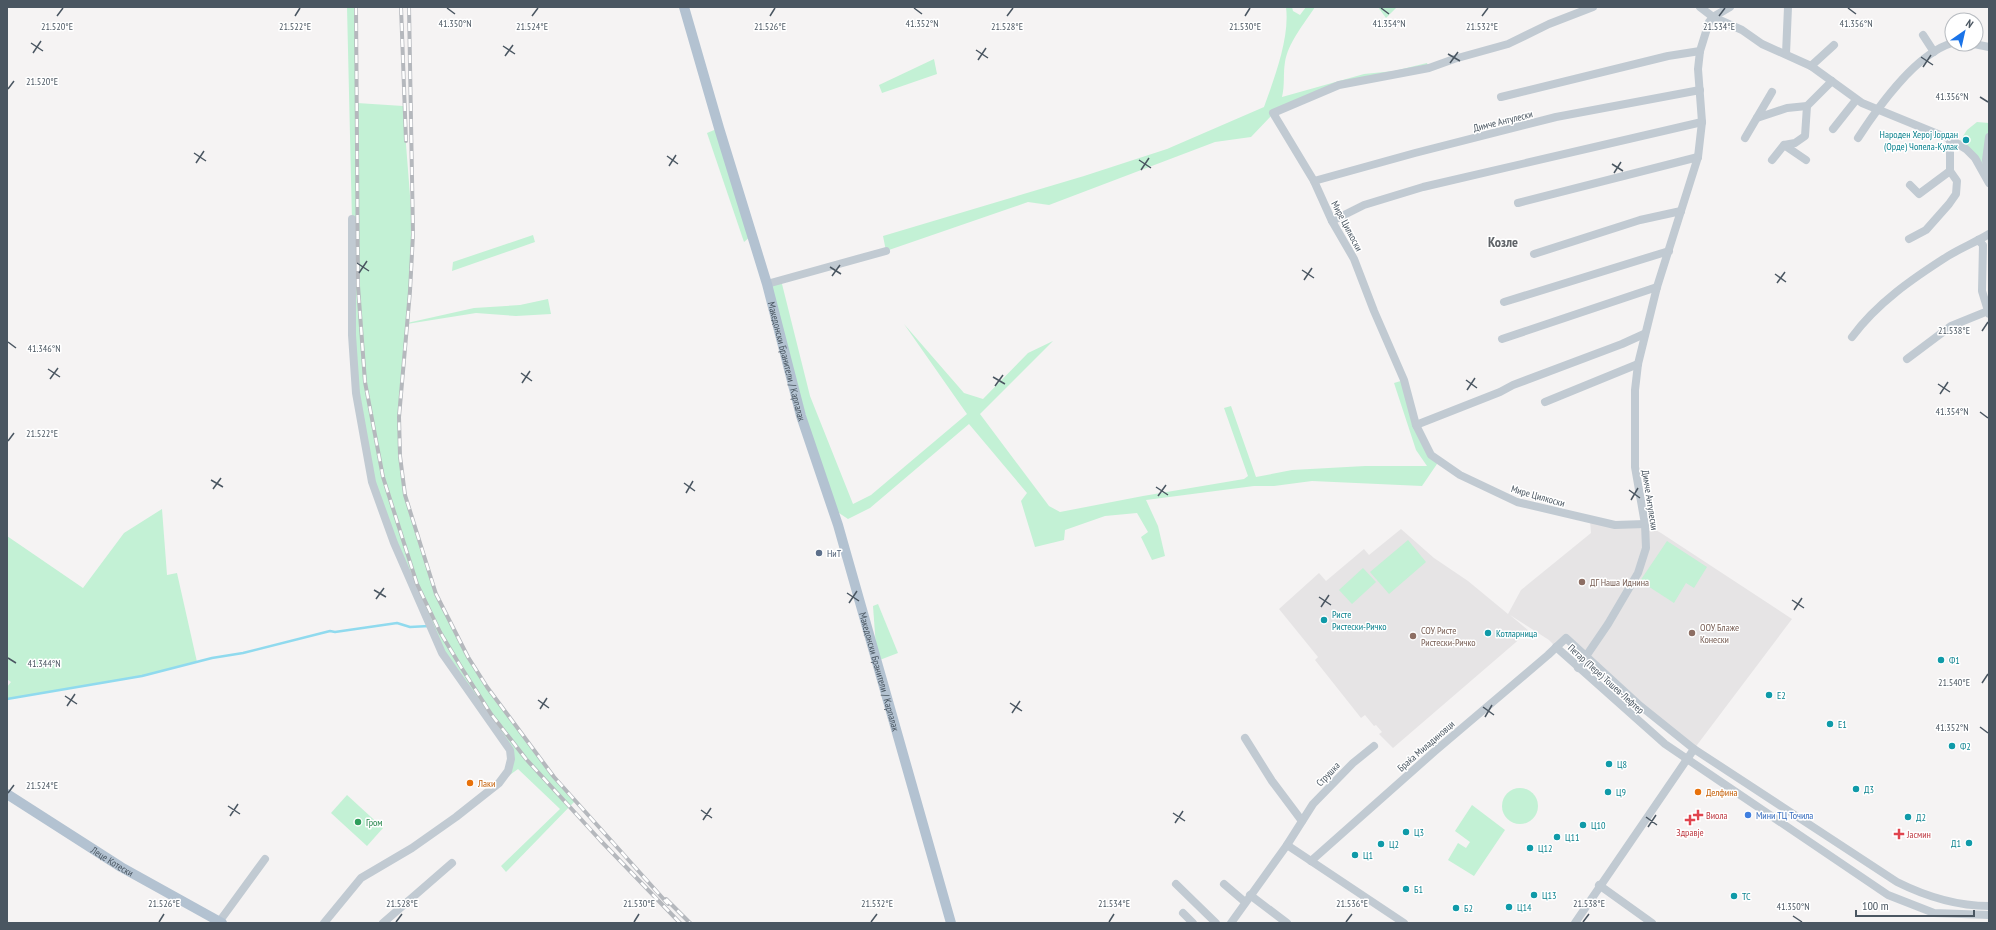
<svg xmlns="http://www.w3.org/2000/svg" width="1996" height="930" viewBox="0 0 1996 930" font-family="'PT Sans Narrow',sans-serif">
<style>
.education{fill:#e6e4e5}
.green{fill:#c3f1d5}
.lines{fill:none;stroke-linecap:round;stroke-linejoin:round}
.stream{stroke:#90daee;stroke-width:2.5}
.minor{stroke:#c1cad2;stroke-width:8}
.major{stroke:#b3c2d1;stroke-width:10}
.rail-casing{stroke:#b5b8bd;stroke-width:4}
.rail{stroke:#fff;stroke-width:2.5;stroke-dasharray:8;stroke-linecap:butt}
.ticks{fill:none;stroke:#4a5661;stroke-width:1.5}
.culture-dot{fill:#0f9aa8;stroke:#fff;stroke-width:1.5}
.service-dot{fill:#5c6f8a;stroke:#fff;stroke-width:1.5}
.education-dot{fill:#8d6e63;stroke:#fff;stroke-width:1.5}
.food-dot{fill:#e8710a;stroke:#fff;stroke-width:1.5}
.health-dot{fill:#e0444e;stroke:#fff;stroke-width:1.5}
.shop-dot{fill:#3f7fe0;stroke:#fff;stroke-width:1.5}
.leisure-dot{fill:#2e9e5b;stroke:#fff;stroke-width:1.5}
.labels{text-anchor:middle;dominant-baseline:central;stroke-width:3;stroke-linejoin:round;paint-order:stroke}
.street-label{font-size:10px;fill:#4a5661;stroke:#fff}
.culture-label{font-size:10px;fill:#0d838f;stroke:#fff;text-anchor:start}
.service-label{font-size:10px;fill:#4e5e75;stroke:#fff;text-anchor:start}
.education-label{font-size:10px;fill:#785e54;stroke:#fff;text-anchor:start}
.food-label{font-size:10px;fill:#c56008;stroke:#fff;text-anchor:start}
.health-label{font-size:10px;fill:#be3a42;stroke:#fff;text-anchor:start}
.shop-label{font-size:10px;fill:#366cbe;stroke:#fff;text-anchor:start}
.leisure-label{font-size:10px;fill:#27864d;stroke:#fff;text-anchor:start}
.district-label{font-size:14px;font-weight:bold;fill:#5f6368;stroke:#fff}
.ticks-label{font-size:10px;text-anchor:middle;fill:#4a5661;stroke:#fff;stroke-width:3;stroke-linejoin:round;paint-order:stroke}
</style>
<rect width="100%" height="100%" fill="#f5f3f3"/>
<polygon class="education" points="1590,520 1645,524 1661,533 1792,619 1694,749 1566,638 1556,647 1549,640 1510,615 1529,631 1393,748 1379,734 1382,732 1376,725 1374,726 1365,715 1361,718 1315,660 1318,657 1279,609 1319,573 1326,581 1364,549 1369,555 1401,529 1434,558 1468,581 1508,614 1521,590 1591,533"/>
<g class="green">
<polygon points="347,7 356,7 357,103 403,106 413,234 407,323 474,308 520,305 548,299 551,314 516,316 476,313 407,324 399,417 400,456 405,495 436,594 468,657 487,687 507,716 575,801 506,872 501,866 560,809 518,769 499,783 508,771 510,750 442,653 372,482 356,393"/>
<path d="M1286,7H1292L1293,11L1300,15L1306,7H1315C1304,24 1288,43 1285,62C1283,74 1285,85 1282,97L1364,74L1394,71L1427,63L1429,68L1339,85L1274,113L1251,137L1215,142L1049,205L1028,202L886,251L883,236L1084,176L1167,149L1264,107C1274,79 1290,38 1286,7Z"/>
<polygon points="1378,7 1397,7 1386,18"/>
<polygon points="934,59 937,74 882,93 879,85"/>
<polygon points="1977,122 1989,123 1989,137 1983,171 1958,144 1967,130"/>
<polygon points="719,128 751,236 744,242 707,133"/>
<polygon points="533,235 535,242 452,271 453,262"/>
<polygon points="781,280 810,396 853,504 871,495 967,414 904,324 964,393 983,399 1028,353 1053,341 980,414 1049,506 1060,512 1143,496 1244,479 1248,476 1224,408 1231,406 1256,477 1292,470 1365,466 1427,466 1416,450 1394,383 1404,380 1416,425 1439,461 1422,486 1312,481 1274,486 1254,486 1146,500 1158,526 1165,556 1152,560 1141,537 1148,532 1137,513 1105,516 1065,530 1064,540 1035,547 1021,501 1027,493 969,424 870,508 848,519 833,509 767,284"/>
<polygon points="162,509 167,575 177,573 197,662 142,676 7,699 7,687 11,682 7,679 7,536 83,588 124,533"/>
<polygon points="1408,540 1426,562 1389,594 1370,572"/>
<polygon points="1667,541 1707,567 1694,588 1686,583 1674,603 1640,581"/>
<polygon points="1363,568 1376,582 1352,604 1339,590"/>
<polygon points="878,604 898,653 877,661 873,606"/>
<circle cx="1520" cy="806" r="18"/>
<polygon points="347,795 383,828 367,846 331,813"/>
<polygon points="1472,805 1505,830 1474,876 1448,860 1458,843 1466,848 1470,842 1455,831"/>
</g>
<g class="lines">
<polyline class="stream" points="7,699 142,676 212,658 243,653 330,631 335,632 397,623 410,627 429,626"/>
<g class="minor">
<polyline points="1593,7 1549,24 1508,44 1454,59 1429,68 1339,85 1273,113 1314,181 1332,221 1354,259 1374,311 1404,380 1416,425 1431,455 1460,475 1517,502 1615,525 1645,524"/>
<polyline points="1700,7 1713,17 1742,30 1762,44 1811,66 1862,103 1950,139 1966,149 1975,158 1989,183"/>
<polyline points="1923,35 1934,52"/>
<polyline points="1974,44 1989,47"/>
<polyline points="1786,54 1788,7"/>
<polyline points="1811,66 1834,45"/>
<polyline points="1501,97 1668,56 1700,51"/>
<polyline points="1757,118 1787,108 1807,106 1832,81"/>
<polyline points="1833,129 1856,100"/>
<polyline points="1745,138 1772,92"/>
<path d="M1858,138C1878,107 1916,54 1952,43"/>
<polyline points="1784,145 1806,160"/>
<polyline points="1772,160 1784,145 1795,143 1805,136 1807,106"/>
<polyline points="1988,176 1986,160 1989,137"/>
<polyline points="1314,181 1415,153 1556,117 1700,90"/>
<polyline points="1910,185 1919,194 1950,171 1950,139"/>
<polyline points="1518,203 1698,157"/>
<polyline points="1332,221 1364,205 1423,187 1702,122"/>
<polyline points="1909,239 1926,230 1949,204 1956,194 1957,181 1950,171"/>
<polyline points="1978,240 1983,245 1982,291 1989,314"/>
<polyline points="1534,254 1640,220 1681,211"/>
<polyline points="767,284 886,251"/>
<polyline points="1504,302 1669,251"/>
<path d="M1852,337C1877,303 1912,279 1948,256C1961,248 1976,242 1989,234"/>
<polyline points="1502,339 1657,287"/>
<polyline points="1907,359 1951,326 1988,311"/>
<polyline points="1545,402 1638,364"/>
<polyline points="1416,425 1500,392 1513,385 1622,344 1644,334"/>
<polyline points="1556,647 1665,744 1888,895 1934,913 1989,915"/>
<polyline points="1578,668 1608,624 1638,573 1646,548 1645,524 1635,467 1635,390 1638,364 1657,287 1698,157 1702,122 1698,69 1700,51 1709,22 1713,17 1730,7"/>
<polyline points="1245,738 1272,781 1302,821"/>
<polyline points="1287,845 1404,923"/>
<path d="M1311,861L1435,751L1548,655L1566,638L1638,704L1694,749L1897,882C1925,896 1957,906 1989,906"/>
<polyline points="1176,884 1216,923"/>
<polyline points="1224,884 1245,902"/>
<polyline points="1599,885 1652,923"/>
<polyline points="1250,895 1287,923"/>
<polyline points="1183,913 1193,923"/>
<polyline points="219,922 265,859"/>
<polyline points="324,923 361,878 412,848 456,817 499,783 508,771 511,759 510,750 442,653 394,543 372,482 356,393 352,335 352,219"/>
<polyline points="383,923 452,863"/>
<polyline points="1231,923 1287,845 1313,804 1353,763 1374,746"/>
<polyline points="1575,923 1694,749"/>
</g>
<g class="major">
<path id="s1" d="M684,7L719,128L767,284L801,416L838,525L951,923"/>
<path id="s2" d="M7,794L121,867L222,923"/>
</g>
<g class="rail-casing">
<g id="rail">
<polyline points="356,7 358,286 365,382 383,477 417,584 440,632 461,667 491,714 526,759 600,840 680,923"/>
<polyline points="401,7 406,141"/>
<polyline points="409,7 413,234 410,291 399,417 400,456 405,495 436,594 468,657 487,687 554,777 668,904"/>
<polyline points="666,899 690,923"/>
</g>
</g>
<use href="#rail" class="rail"/>
</g>
<path class="ticks" d="M447,8L455,14M914,8L922,14M1381,8L1389,14M1848,8L1856,14M57,16L63,8M295,16L300,8M532,16L538,8M770,16L775,8M1007,16L1013,8M1245,16L1250,8M1482,16L1488,8M1719,16L1725,8M31,43L43,51M503,46L515,54M976,50L988,58M33,53L41,41M1448,54L1460,61M505,56L513,45M1921,57L1933,65M978,60L986,48M1450,63L1458,52M1923,67L1931,55M8,89L14,81M1980,97L1988,102M194,153L206,161M667,156L678,164M1139,160L1151,168M196,163L204,151M1612,164L1623,171M669,166L676,155M1141,170L1149,158M1614,173L1621,162M357,263L369,271M830,267L841,274M1302,270L1314,278M359,273L367,261M1775,274L1786,282M832,276L840,265M1304,280L1312,268M1777,283L1785,272M1982,331L1988,322M8,342L16,348M48,369L60,377M521,373L532,381M993,377L1005,384M50,379L58,368M1466,380L1477,388M522,383L530,371M1938,384L1950,392M995,386L1003,375M1467,390L1475,378M1940,394L1948,382M1980,412L1988,418M8,441L14,433M211,480L223,487M684,483L695,491M1156,487L1168,495M213,489L221,478M1629,490L1640,498M686,493L693,481M1158,496L1166,485M1631,500L1638,488M374,590L386,597M847,593L859,601M1319,597L1331,605M376,599L384,588M1792,600L1804,608M849,603L857,591M1321,607L1329,595M1794,610L1802,598M8,658L16,663M1982,683L1988,674M65,696L77,704M538,700L549,708M1010,703L1022,711M67,706L75,694M1483,707L1494,715M540,709L547,698M1012,713L1020,701M1485,717L1492,705M1980,727L1988,733M8,793L14,785M228,806L240,814M701,810L712,818M1173,813L1185,821M230,816L238,804M1646,817L1657,825M703,820L711,808M1175,823L1183,811M1648,827L1656,815M1793,916L1802,922M159,922L164,914M396,922L402,914M634,922L639,914M871,922L877,914M1109,922L1114,914M1346,922L1352,914M1583,922L1589,914"/>
<g class="culture-dot">
<circle cx="1966" cy="140" r="4"/>
<circle cx="1324" cy="620" r="4"/>
<circle cx="1488" cy="633" r="4"/>
<circle cx="1941" cy="660" r="4"/>
<circle cx="1769" cy="695" r="4"/>
<circle cx="1830" cy="724" r="4"/>
<circle cx="1952" cy="746" r="4"/>
<circle cx="1609" cy="764" r="4"/>
<circle cx="1856" cy="789" r="4"/>
<circle cx="1608" cy="792" r="4"/>
<circle cx="1908" cy="817" r="4"/>
<circle cx="1583" cy="825" r="4"/>
<circle cx="1406" cy="832" r="4"/>
<circle cx="1557" cy="837" r="4"/>
<circle cx="1969" cy="843" r="4"/>
<circle cx="1381" cy="844" r="4"/>
<circle cx="1530" cy="848" r="4"/>
<circle cx="1355" cy="855" r="4"/>
<circle cx="1406" cy="889" r="4"/>
<circle cx="1534" cy="895" r="4"/>
<circle cx="1734" cy="896" r="4"/>
<circle cx="1509" cy="907" r="4"/>
<circle cx="1456" cy="908" r="4"/>
</g>
<circle class="service-dot" cx="819" cy="553" r="4"/>
<g class="education-dot">
<circle cx="1582" cy="582" r="4"/>
<circle cx="1692" cy="633" r="4"/>
<circle cx="1413" cy="636" r="4"/>
</g>
<g class="food-dot">
<circle cx="470" cy="783" r="4"/>
<circle cx="1698" cy="792" r="4"/>
</g>
<g class="health-dot">
<path d="M1696 809h4v4h4v4h-4v4h-4v-4h-4v-4h4z"/>
<path d="M1688 814h4v4h4v4h-4v4h-4v-4h-4v-4h4z"/>
<path d="M1897 828h4v4h4v4h-4v4h-4v-4h-4v-4h4z"/>
</g>
<circle class="shop-dot" cx="1748" cy="815" r="4"/>
<circle class="leisure-dot" cx="358" cy="822" r="4"/>
<g class="labels">
<g class="street-label">
<text transform="translate(1503 121) rotate(-14)">Димче Антулески</text>
<text transform="translate(1347 226) rotate(62)">Мире Цилкоски</text>
<text stroke="none"><textPath href="#s1" startOffset="369">Македонски Бранители / Карпалак</textPath></text>
<text transform="translate(1538 496) rotate(16)">Мире Цилкоски</text>
<text transform="translate(1650 500) rotate(81)">Димче Антулески</text>
<text stroke="none"><textPath href="#s1" startOffset="693">Македонски Бранители / Карпалак</textPath></text>
<text transform="translate(1606 679) rotate(42)">Петар (Пере) Тошев-Лефтер</text>
<text transform="translate(1426 746) rotate(-41)">Браќа Миладиновци</text>
<text transform="translate(1328 774) rotate(-46)">Струшка</text>
<text stroke="none"><textPath href="#s2" startOffset="125">Леце Котески</textPath></text>
</g>
<g class="culture-label">
<text x="1958" y="134" text-anchor="end">Народен Херој Јордан<tspan x="1958" dy="12">(Орде) Чопела-Кулак</tspan></text>
<text x="1332" y="614">Ристе<tspan x="1332" dy="12">Ристески-Ричко</tspan></text>
<text x="1496" y="633">Котларница</text>
<text x="1949" y="660">Ф1</text>
<text x="1777" y="695">Е2</text>
<text x="1838" y="724">Е1</text>
<text x="1960" y="746">Ф2</text>
<text x="1617" y="764">Ц8</text>
<text x="1864" y="789">Д3</text>
<text x="1616" y="792">Ц9</text>
<text x="1916" y="817">Д2</text>
<text x="1591" y="825">Ц10</text>
<text x="1414" y="832">Ц3</text>
<text x="1565" y="837">Ц11</text>
<text x="1961" y="843" text-anchor="end">Д1</text>
<text x="1389" y="844">Ц2</text>
<text x="1538" y="848">Ц12</text>
<text x="1363" y="855">Ц1</text>
<text x="1414" y="889">Б1</text>
<text x="1542" y="895">Ц13</text>
<text x="1742" y="896">ТС</text>
<text x="1517" y="907">Ц14</text>
<text x="1464" y="908">Б2</text>
</g>
<g class="service-label">
<text x="827" y="553">НиТ</text>
</g>
<g class="education-label">
<text x="1590" y="582">ДГ Наша Иднина</text>
<text x="1700" y="627">ООУ Блаже<tspan x="1700" dy="12">Конески</tspan></text>
<text x="1421" y="630">СОУ Ристе<tspan x="1421" dy="12">Ристески-Ричко</tspan></text>
</g>
<g class="food-label">
<text x="478" y="783">Лаки</text>
<text x="1706" y="792">Делфина</text>
</g>
<g class="health-label">
<text x="1706" y="815">Виола</text>
<text x="1690" y="832" text-anchor="middle">Здравје</text>
<text x="1907" y="834">Јасмин</text>
</g>
<g class="shop-label">
<text x="1756" y="815">Мини ТЦ Точила</text>
</g>
<g class="leisure-label">
<text x="366" y="822">Гром</text>
</g>
<g class="district-label">
<text x="1503" y="242">Козле</text>
</g>
</g>
<g class="ticks-label">
<text x="1856" y="27">41.356°N</text>
<text x="455" y="27">41.350°N</text>
<text x="922" y="27">41.352°N</text>
<text x="1389" y="27">41.354°N</text>
<text x="57" y="30">21.520°E</text>
<text x="295" y="30">21.522°E</text>
<text x="770" y="30">21.526°E</text>
<text x="1007" y="30">21.528°E</text>
<text x="1245" y="30">21.530°E</text>
<text x="1482" y="30">21.532°E</text>
<text x="1719" y="30">21.534°E</text>
<text x="532" y="30">21.524°E</text>
<text x="42" y="85">21.520°E</text>
<text x="1952" y="100">41.356°N</text>
<text x="1954" y="334">21.538°E</text>
<text x="44" y="352">41.346°N</text>
<text x="1952" y="415">41.354°N</text>
<text x="42" y="437">21.522°E</text>
<text x="44" y="667">41.344°N</text>
<text x="1954" y="686">21.540°E</text>
<text x="1952" y="731">41.352°N</text>
<text x="42" y="789">21.524°E</text>
<text x="164" y="907">21.526°E</text>
<text x="402" y="907">21.528°E</text>
<text x="639" y="907">21.530°E</text>
<text x="877" y="907">21.532°E</text>
<text x="1114" y="907">21.534°E</text>
<text x="1352" y="907">21.536°E</text>
<text x="1589" y="907">21.538°E</text>
<text x="1793" y="910">41.350°N</text>
</g>
<rect width="1996" height="930" fill="none" stroke="#4a5661" stroke-width="16"/>
<g transform="translate(1964 32) rotate(34)"><circle r="19" fill="#ffffff" stroke="#b7bbc0"/>
<path d="M0-3L7 15L0 10L-7 15Z" fill="#1a73e8"/>
<text y="-6" font-size="11" font-weight="bold" text-anchor="middle" fill="#4a5661">N</text>
</g>
<path d="M1856 910v6h118v-6" fill="none" stroke="#4a5661" stroke-width="2"/>
<text x="1862" y="910" font-size="12" fill="#4a5661" stroke="#ffffff" stroke-width="3" paint-order="stroke">100 m</text>
</svg>
